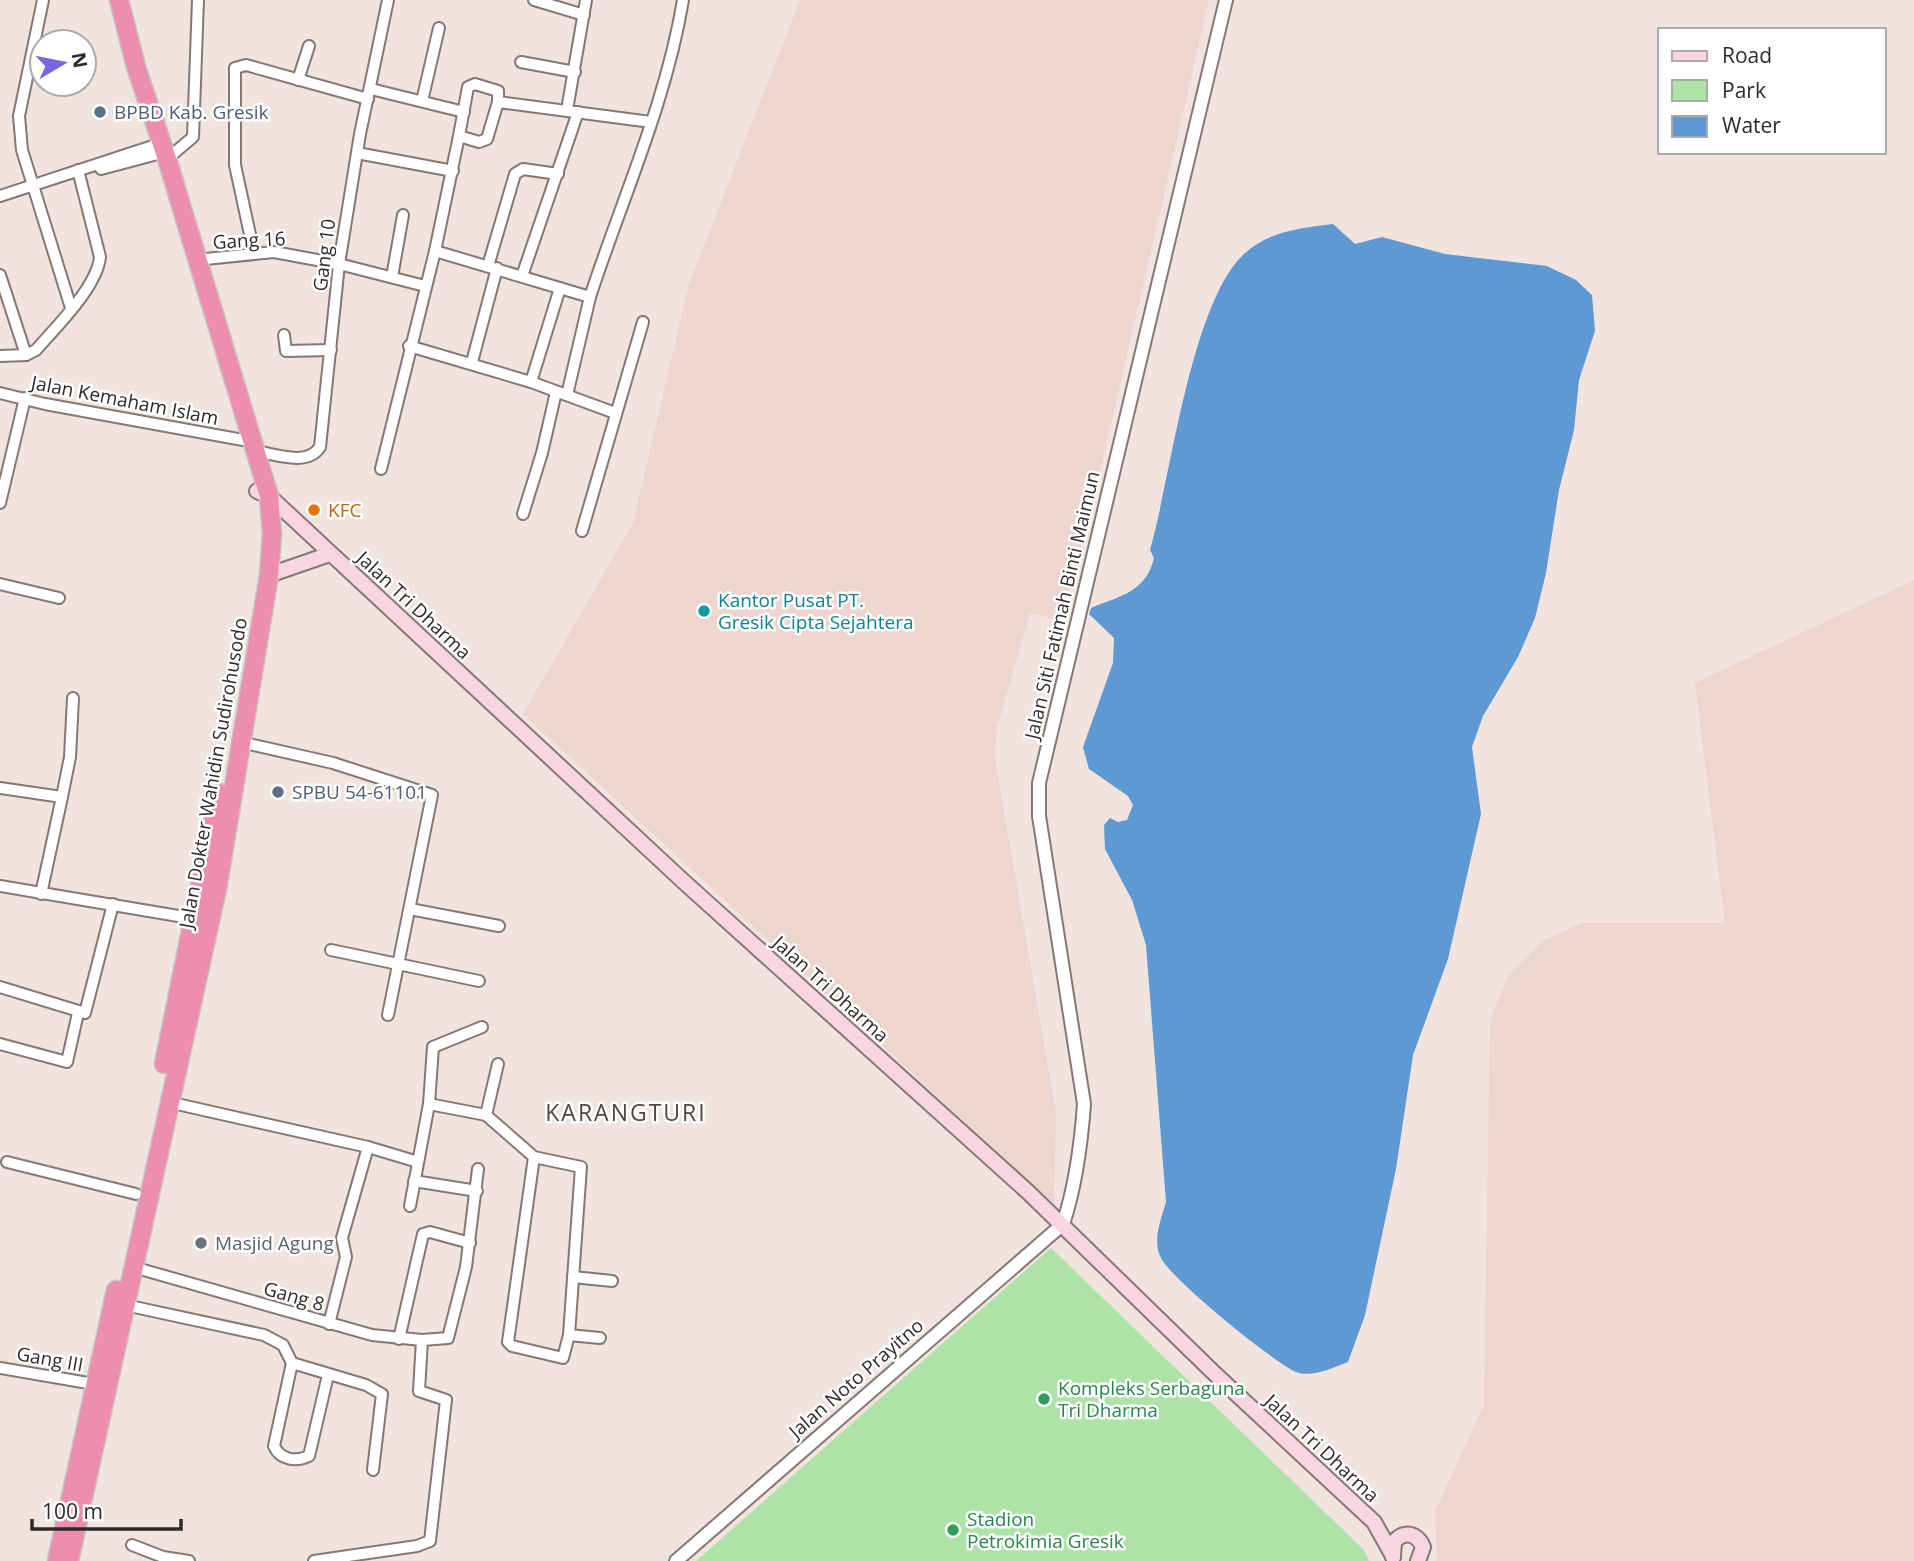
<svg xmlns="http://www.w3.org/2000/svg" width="1914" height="1561" viewBox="0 0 1914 1561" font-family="'Open Sans',sans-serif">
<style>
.built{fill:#ecd6cf}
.green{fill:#aee3a7}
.water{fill:#5e99d3}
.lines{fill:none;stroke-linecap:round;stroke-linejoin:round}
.minor-casing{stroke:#857874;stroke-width:14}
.tertiary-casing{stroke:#857874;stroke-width:16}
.secondary-casing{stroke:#857874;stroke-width:18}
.trunk-casing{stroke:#c5c3c3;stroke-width:21}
.minor{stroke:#fff;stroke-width:10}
.tertiary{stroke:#fff;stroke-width:12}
.secondary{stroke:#f9d5e1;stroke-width:14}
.trunk{stroke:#ee8eae;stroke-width:18}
.service-dot{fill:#5c6f8a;stroke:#fff;stroke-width:2.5}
.food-dot{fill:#e8710a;stroke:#fff;stroke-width:2.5}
.culture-dot{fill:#0f9aa8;stroke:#fff;stroke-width:2.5}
.worship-dot{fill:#6b7280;stroke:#fff;stroke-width:2.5}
.leisure-dot{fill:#2e9e5b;stroke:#fff;stroke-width:2.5}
.labels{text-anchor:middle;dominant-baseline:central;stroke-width:5;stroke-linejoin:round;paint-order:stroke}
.service-label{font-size:19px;fill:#4e5e75;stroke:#fff;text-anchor:start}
.street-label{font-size:19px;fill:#2f2a28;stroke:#fff}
.food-label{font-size:19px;fill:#c56008;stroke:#fff;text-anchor:start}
.culture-label{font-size:19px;fill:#0d838f;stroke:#fff;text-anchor:start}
.worship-label{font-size:19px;fill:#5b616d;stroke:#fff;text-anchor:start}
.leisure-label{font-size:19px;fill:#27864d;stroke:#fff;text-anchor:start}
.quarter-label{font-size:23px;letter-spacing:2px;fill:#504541;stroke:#fff}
</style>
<rect width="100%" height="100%" fill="#f1e3de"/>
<g class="built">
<polygon points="800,0 1209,0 1100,472 1062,621 1030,613 997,728 994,753 1056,1113 1054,1204 523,714 633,523 689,284"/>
<polygon points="1914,580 1914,1561 1437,1561 1435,1511 1484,1405 1490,1020 1508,975 1543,941 1581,923 1725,923 1695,683"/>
</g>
<polygon class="green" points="1051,1248 1364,1550 1369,1561 696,1561"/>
<path class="water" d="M1333,224L1355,244L1382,237L1445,254L1547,266L1576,280L1592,295L1595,331L1579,380L1574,430L1559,490L1546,573L1535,618L1518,657L1483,716L1472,747L1481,814L1448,959L1413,1055L1396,1169L1365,1315L1348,1362C1333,1368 1311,1378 1296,1372C1273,1362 1171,1279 1161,1258C1152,1240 1161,1220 1166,1202L1146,945L1132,900L1105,849L1104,825L1110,818L1118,822L1127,820L1133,805L1128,796L1089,769L1083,747L1113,663L1114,638L1089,614L1091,608C1120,596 1146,592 1154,558L1150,550C1171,477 1191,303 1244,254C1269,231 1301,228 1333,224Z"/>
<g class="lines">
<g class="minor-casing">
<g id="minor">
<polyline points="43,0 19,116 22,150 71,308"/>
<polyline points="534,0 584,15"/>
<polyline points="521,62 575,72"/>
<polyline points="298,80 309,46"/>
<polyline points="371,89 464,112"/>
<polyline points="422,101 439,28"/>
<polyline points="498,102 651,122"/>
<polyline points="567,110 586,0"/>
<polyline points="357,153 453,171"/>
<polyline points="167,159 193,137 198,0"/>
<polyline points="101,169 165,152"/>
<polyline points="0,196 162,143"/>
<polyline points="435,251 459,136 479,142 487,139 498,102 498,91 475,84 468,87 459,136"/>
<polyline points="254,253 235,165 235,68 246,65 368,99"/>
<polyline points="196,260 274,252 339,264 425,286"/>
<polyline points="488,266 515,174 523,169 558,174"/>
<polyline points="0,275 26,355"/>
<polyline points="522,276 578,112"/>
<polyline points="392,277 403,215"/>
<polyline points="284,335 286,351 331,350"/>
<polyline points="409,346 531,382 560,288"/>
<path d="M0,356L26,355L36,350C56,327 97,287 100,257L78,170"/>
<polyline points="472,362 497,268"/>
<polyline points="531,382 615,413"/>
<polyline points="0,393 45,404 243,440"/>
<polyline points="567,395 590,297"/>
<path d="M255,451C275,454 307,467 320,447L339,264L360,134L388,0"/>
<path d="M381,469L435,251L590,297C622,199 666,103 683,0"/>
<polyline points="0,503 25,398"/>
<polyline points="523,514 542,453 556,392"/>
<polyline points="582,531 643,322"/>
<polyline points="0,584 59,598"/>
<polyline points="240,742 333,763 432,795 388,1015"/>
<polyline points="0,788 62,797 41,894"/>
<polyline points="62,797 70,757 73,698"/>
<polyline points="0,886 196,919"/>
<polyline points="410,909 499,926"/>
<polyline points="331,950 479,981"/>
<polyline points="0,987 85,1013 113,904"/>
<polyline points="0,1044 67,1062 78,1013"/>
<polyline points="168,1102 368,1147"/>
<polyline points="429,1104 486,1115 534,1157 581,1167 569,1335 563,1358 512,1346 508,1342 534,1157"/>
<polyline points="486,1115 498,1064"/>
<polyline points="7,1162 136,1194"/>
<polyline points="414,1181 477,1191"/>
<polyline points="410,1206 429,1104 433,1047 482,1027"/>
<polyline points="133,1267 372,1335 422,1340 448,1338 466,1267 478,1169"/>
<polyline points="573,1277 612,1281"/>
<polyline points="125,1305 264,1335 283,1345 292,1363 366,1385 382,1394 373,1470"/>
<polyline points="329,1324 346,1257 342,1238 368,1147 418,1162"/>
<polyline points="569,1335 600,1338"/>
<polyline points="399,1339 423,1234 430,1232 470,1243"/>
<path d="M292,1363L274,1446C280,1460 296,1462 309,1456L328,1375"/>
<polyline points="0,1368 94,1384"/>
<polyline points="132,1545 163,1557 189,1561"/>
<polyline points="314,1561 417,1546 430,1541 446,1400 419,1391 422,1340"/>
</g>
</g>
<g class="tertiary-casing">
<path id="tertiary" d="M676,1561L1063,1224C1076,1185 1081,1145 1084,1104L1039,816V783L1226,0"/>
</g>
<g class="secondary-casing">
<g id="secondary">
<polyline points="257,491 269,496 683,881 1028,1192 1214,1373 1374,1522 1393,1556"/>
<polyline points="269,575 330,554"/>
<path d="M1393,1557L1394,1542C1404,1530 1417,1533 1423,1547L1418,1561"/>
</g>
</g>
<g class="trunk-casing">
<g id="trunk">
<polyline points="164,1064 219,793"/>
<polyline points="57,1561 116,1290"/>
<polyline points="69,1561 217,889 269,575 272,534 269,496 167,159 136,67 119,0"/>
</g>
</g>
<use href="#minor" class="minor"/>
<use href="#tertiary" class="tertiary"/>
<use href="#secondary" class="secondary"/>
<use href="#trunk" class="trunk"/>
</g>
<g class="service-dot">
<circle cx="100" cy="112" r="7"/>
<circle cx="278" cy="792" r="7"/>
</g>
<circle class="food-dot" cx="314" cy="510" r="7"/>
<circle class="culture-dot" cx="704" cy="611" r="7"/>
<circle class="worship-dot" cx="201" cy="1243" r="7"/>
<g class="leisure-dot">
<circle cx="1044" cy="1399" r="7"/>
<circle cx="953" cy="1530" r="7"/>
</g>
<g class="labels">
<g class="service-label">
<text x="114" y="112">BPBD Kab. Gresik</text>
<text x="292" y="792">SPBU 54-61101</text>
</g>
<g class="street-label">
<text transform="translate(249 240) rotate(-3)">Gang 16</text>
<text transform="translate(324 255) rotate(-83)">Gang 10</text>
<text transform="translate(125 400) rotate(11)">Jalan Kemaham Islam</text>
<text transform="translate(414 605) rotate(43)">Jalan Tri Dharma</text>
<text transform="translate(1062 605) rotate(-77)">Jalan Siti Fatimah Binti Maimun</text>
<text transform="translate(213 773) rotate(-80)">Jalan Dokter Wahidin Sudirohusodo</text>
<text transform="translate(831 989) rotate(42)">Jalan Tri Dharma</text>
<text transform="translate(294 1296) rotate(16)">Gang 8</text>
<text transform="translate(50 1359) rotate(10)">Gang III</text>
<text transform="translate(856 1378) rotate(-41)">Jalan Noto Prayitno</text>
<text transform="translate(1322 1448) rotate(43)">Jalan Tri Dharma</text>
</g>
<g class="food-label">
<text x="328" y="510">KFC</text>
</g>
<g class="culture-label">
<text x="718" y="600">Kantor Pusat PT.<tspan x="718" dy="22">Gresik Cipta Sejahtera</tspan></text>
</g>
<g class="worship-label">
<text x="215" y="1243">Masjid Agung</text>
</g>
<g class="leisure-label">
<text x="1058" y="1388">Kompleks Serbaguna<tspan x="1058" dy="22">Tri Dharma</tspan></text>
<text x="967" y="1519">Stadion<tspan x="967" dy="22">Petrokimia Gresik</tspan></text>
</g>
<g class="quarter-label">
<text x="626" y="1112">KARANGTURI</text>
</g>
</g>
<rect x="1658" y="28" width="228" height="126" fill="#ffffff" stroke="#acaaa9" stroke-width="2"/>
<rect x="1672" y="51" width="35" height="10" fill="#f9d5e1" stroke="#acaaa9" stroke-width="2"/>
<text x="1722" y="63" font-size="21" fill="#2f2a28">Road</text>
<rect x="1672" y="80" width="35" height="21" fill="#aee3a7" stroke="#acaaa9" stroke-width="2"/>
<text x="1722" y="98" font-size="21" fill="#2f2a28">Park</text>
<rect x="1672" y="116" width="35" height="21" fill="#5e99d3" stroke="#acaaa9" stroke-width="2"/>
<text x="1722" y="133" font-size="21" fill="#2f2a28">Water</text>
<g transform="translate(63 63) rotate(80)"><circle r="33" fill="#ffffff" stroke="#acaaa9" stroke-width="2"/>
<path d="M0-5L12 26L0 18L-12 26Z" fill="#7766e1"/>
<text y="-10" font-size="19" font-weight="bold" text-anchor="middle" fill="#2f2a28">N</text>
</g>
<path d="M32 1519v10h149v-10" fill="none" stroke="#2f2a28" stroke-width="3.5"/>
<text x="42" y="1519" font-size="21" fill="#2f2a28" stroke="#ffffff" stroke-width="5" paint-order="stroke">100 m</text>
</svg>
